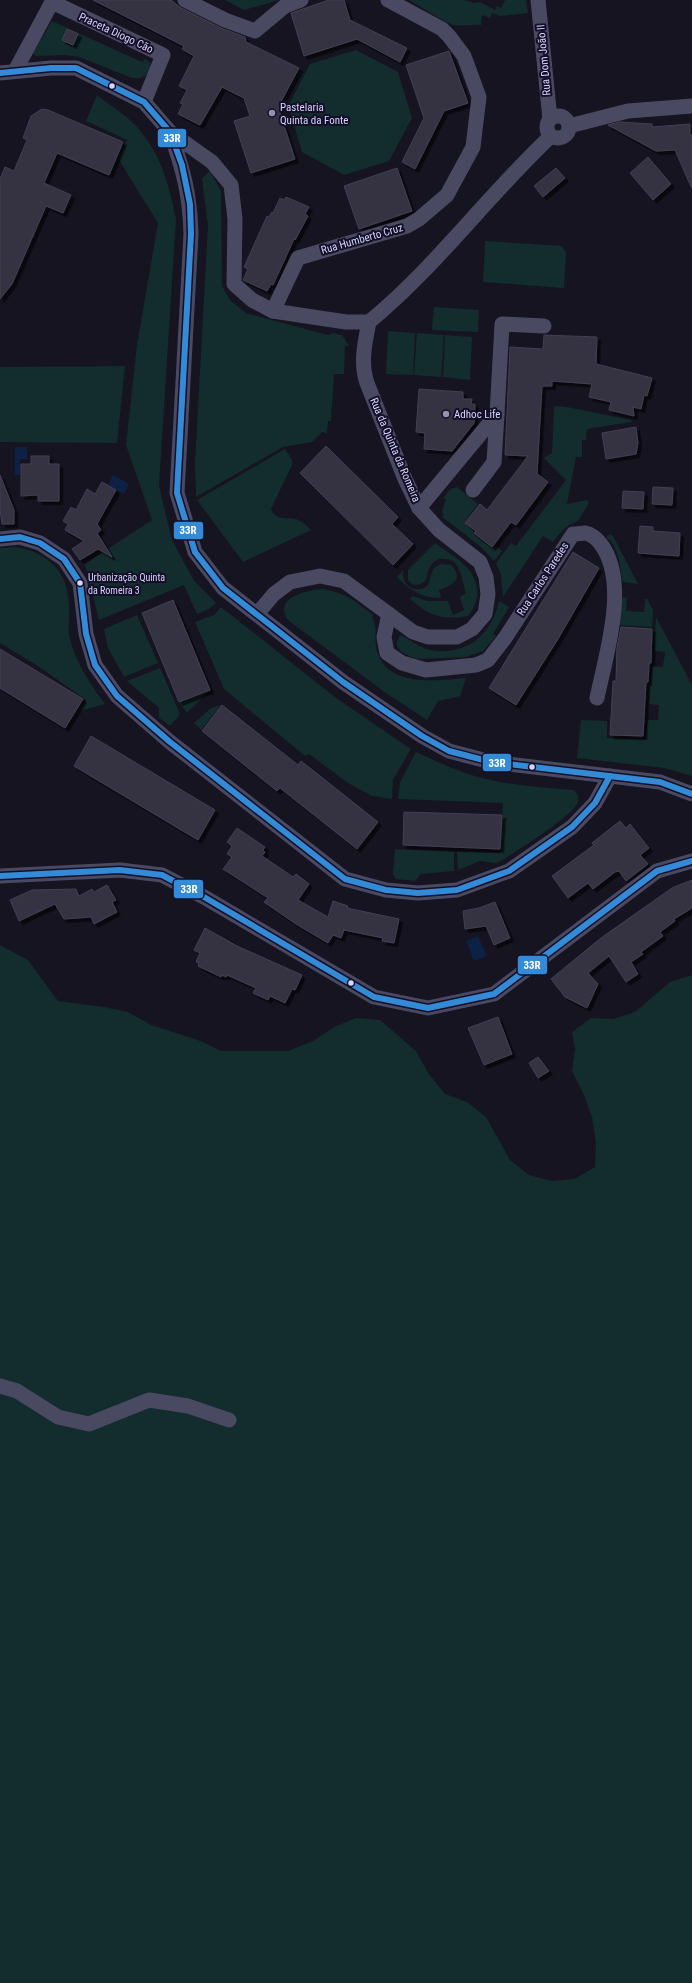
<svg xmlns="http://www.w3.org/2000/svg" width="692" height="1983" viewBox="0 0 692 1983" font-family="'Roboto Condensed',sans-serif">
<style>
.green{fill:#132c2d}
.water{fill:#0d2144}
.building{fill:#343243;stroke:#433f54;filter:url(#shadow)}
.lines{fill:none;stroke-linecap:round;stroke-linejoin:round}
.minor{stroke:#4a4962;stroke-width:15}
.bus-1-casing{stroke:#130f26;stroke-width:9}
.bus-1{stroke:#338bd7;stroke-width:6}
.bus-dot{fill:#d9d4ff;stroke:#130f26;stroke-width:1.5}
.poi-dot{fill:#9591b1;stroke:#130f26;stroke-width:1.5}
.labels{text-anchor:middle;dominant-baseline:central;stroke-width:4;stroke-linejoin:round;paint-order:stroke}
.bus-label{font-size:10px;fill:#d9d4ff;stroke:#130f26;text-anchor:start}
.street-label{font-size:11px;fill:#d9d4ff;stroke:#130f26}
.poi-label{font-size:11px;fill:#d9d4ff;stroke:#130f26;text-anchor:start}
.line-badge{stroke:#130f26;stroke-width:1.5}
.badge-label{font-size:11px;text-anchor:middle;font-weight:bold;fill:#fff}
</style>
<defs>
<filter id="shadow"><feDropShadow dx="3.5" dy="3.5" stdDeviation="0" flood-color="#0009"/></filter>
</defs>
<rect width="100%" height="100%" fill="#161421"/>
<g class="green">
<polygon points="225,0 279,0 244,10"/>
<path d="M409,0H465L474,3L480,2L495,10L497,6L501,8L505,0H526L528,13L500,16L492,13L490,18L482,15L481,25C472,24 463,27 453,25C440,20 422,7 409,0Z"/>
<polygon points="52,21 142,62 146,59 150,63 150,73 140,78 132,78 79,57 66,55 36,56 33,53"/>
<polygon points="356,50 398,72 412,118 389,161 344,175 302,152 288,106 310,64"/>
<path d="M97,95C109,105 125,114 136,126C162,155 168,182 176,219L159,486L172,540L194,581L216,603L209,609L197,614L184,585L99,620L85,564L152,520L126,445L137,345L158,223L119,160L127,140L86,121Z"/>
<polygon points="210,171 221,191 222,286 230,300 246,313 328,335 333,333 342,335 349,346 345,346 344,374 334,374 331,421 328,421 327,433 322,432 312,442 283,447 196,497 195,463 208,226 202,178"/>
<polygon points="485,241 562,246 566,253 564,288 483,282"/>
<polygon points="434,307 479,310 478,332 432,330"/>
<polygon points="388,331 415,333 413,375 386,374"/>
<polygon points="417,333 444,335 441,377 414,375"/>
<polygon points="445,335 472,337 470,380 443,377"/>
<polygon points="125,366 117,443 0,442 0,367"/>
<path d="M554,406L567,407L631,420L632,422L587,429L586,440H582V457H576L567,504L587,500L589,503L578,521C566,525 561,532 553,542L543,536L503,597L501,575L496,563L511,543L516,546L566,480L544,458L552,453Z"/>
<path d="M285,449L292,460V465L271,509C276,521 285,517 296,519C302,521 307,526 311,530L243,562L197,500Z"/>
<polygon points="457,487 478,504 464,523 474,531 473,534 492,548 494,545 502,551 494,561 480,546 441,516 444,516 442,511 446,500 443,498 450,489"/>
<path d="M610,534L613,536L638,584L624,582L622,580C620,567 619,546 607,538V536Z"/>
<path d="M435,543C454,557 480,569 477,596C476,604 473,610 468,616C444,621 429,616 410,599L413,596L427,601H448L453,615L464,610L460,597L466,593C462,582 462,569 453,561C434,554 429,565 426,580C420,586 413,587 408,580V570Z"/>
<path d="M14,547C47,551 68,571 69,605C70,617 67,627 70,639C76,663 90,684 105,704L80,711L86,700L38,666L0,643V548Z"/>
<path d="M440,564L451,565C465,579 452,586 439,590L441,598C422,598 410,591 397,577L403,570C401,585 415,596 428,585L433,569Z"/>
<path d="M323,589C344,592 357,602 373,615L372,618C379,628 373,642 378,654C390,688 439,680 466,678L460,696L438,701L427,720L386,693L289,621C271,598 307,590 323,589Z"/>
<polygon points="623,597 627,598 626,611 644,612 645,599 647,599 653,610 652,627 618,625 621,599"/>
<path d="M499,601L509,607L493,634L496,636L483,651L466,657L416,659L401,652L396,644L400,635C410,639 418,647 430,650C465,657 492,635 499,601Z"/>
<polygon points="221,607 336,698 411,749 393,780 392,799 372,796 348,783 309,754 305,756 224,689 195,622 214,615"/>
<polygon points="137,615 158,663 124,677 108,648 104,629"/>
<polygon points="656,617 692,685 692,776 664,768 577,758 581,720 607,721 607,738 646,740 648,720 658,720 659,705 649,704 652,666 663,667 665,652 654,651"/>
<polygon points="160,668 180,714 170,726 159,718 159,708 127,681"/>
<polygon points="209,691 187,713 180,703"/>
<polygon points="221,705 201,730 194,723 211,708"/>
<path d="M416,752C440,763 465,775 491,780C518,786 546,788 574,790C578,794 580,799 577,804C571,817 515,852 501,861L496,863L480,861L458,870L457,852L501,853L503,803L398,799L400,782Z"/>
<polygon points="395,849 454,852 454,871 421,874 415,881 396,879 393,874"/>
<polygon points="0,945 28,960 58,1001 104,1007 128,1012 151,1025 198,1040 221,1051 288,1051 313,1041 334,1027 356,1018 380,1020 416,1051 428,1073 445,1094 467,1102 486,1117 510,1160 529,1175 552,1181 574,1179 595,1167 596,1143 592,1117 584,1095 572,1071 575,1049 572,1032 591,1018 613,1019 635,1012 670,982 692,975 692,1983 0,1983"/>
</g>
<g class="water">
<polygon points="15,447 27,447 27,459 20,459 20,475 15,475"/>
<polygon points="113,475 129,484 124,494 108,485"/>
<polygon points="478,936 487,956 474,961 466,941"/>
</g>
<g class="building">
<polygon points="93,0 171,0 181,8 221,28 245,37 246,42 299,68 278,107 295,159 251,173 234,121 250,116 244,98 222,87 200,125 178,114 183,104 180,103 187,90 179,86 194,56 182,49 184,46"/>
<polygon points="329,0 344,0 350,20 407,48 400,62 357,39 304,56 291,13"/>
<polygon points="67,29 78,34 73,45 62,40"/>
<polygon points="449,51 468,103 444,111 415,169 402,162 424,118 406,65"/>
<polygon points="42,109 48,110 123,142 109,175 57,153 44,183 71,195 63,213 46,206 12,284 0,299 0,179 5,167 14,171 27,140 23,138 31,116"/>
<polygon points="620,122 652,124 652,127 690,124 690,135 692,135 692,189 675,150 656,151 608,125"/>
<polygon points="648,157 671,184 653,200 630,173"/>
<polygon points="397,168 412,211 359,229 344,186"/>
<polygon points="556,168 565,178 543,197 534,186"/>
<polygon points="286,197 309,207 305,214 308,216 295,240 294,239 273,285 271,284 267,291 243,280 248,269 244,267 267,216 269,217 272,212 273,213 280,198 284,200"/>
<polygon points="544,335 597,337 596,364 652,378 647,396 644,395 641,409 633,407 634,416 609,410 611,402 589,397 592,384 552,381 552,386 542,386 537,474 548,482 516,525 511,522 492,547 474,533 476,531 465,523 480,504 487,510 528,456 505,455 510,347 543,349"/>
<polygon points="419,389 463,392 463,399 472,399 471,404 475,404 474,423 452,451 424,449 425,433 416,432"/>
<polygon points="636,427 638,443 636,454 606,459 602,433"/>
<polygon points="326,446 398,517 392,524 413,544 393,565 300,473"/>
<polygon points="31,456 49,456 49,464 59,464 59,501 38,501 38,495 21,496 21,464 31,464"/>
<polygon points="0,475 14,510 14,524 2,524 0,510"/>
<polygon points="102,482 116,490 97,524 101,530 97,533 112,557 98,549 80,560 72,549 84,541 65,530 68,524 63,521 71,507 76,510 87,489 95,494"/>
<polygon points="653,487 673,488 672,505 652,504"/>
<polygon points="623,491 644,492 643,509 622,508"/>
<polygon points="640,526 653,527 653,531 680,533 679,556 638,553"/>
<polygon points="573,552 599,568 558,639 516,705 489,688"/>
<polygon points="173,600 210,690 179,702 142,613"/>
<polygon points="621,627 652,629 651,663 649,663 648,682 646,682 643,736 610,735 613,681 616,681 617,647"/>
<polygon points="0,649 83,699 65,728 0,688"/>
<polygon points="222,705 298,765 301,761 378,822 357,849 280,788 277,791 202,731"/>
<polygon points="91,736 215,810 198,840 74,766"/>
<polygon points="404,812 502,815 500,849 403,845"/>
<polygon points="620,821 626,828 630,824 649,848 640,855 648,864 626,881 619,871 615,872 593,889 588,883 568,898 552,876 594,845 592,843"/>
<polygon points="237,828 265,847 263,850 265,852 262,856 293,877 296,874 309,884 298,900 328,917 333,901 348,906 347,908 399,919 394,943 382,941 383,938 344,930 341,938 333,935 328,943 296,924 264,902 268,898 223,869 232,857 227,854 232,846 227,842"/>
<polygon points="692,880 692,908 674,919 675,921 660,932 663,936 641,952 643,954 631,962 638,974 626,982 609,956 588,973 598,984 587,1008 565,997 551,979 601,938 672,888"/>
<polygon points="107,885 116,900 112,902 117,912 94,924 91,917 64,919 55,904 19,921 10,900 32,890 76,889 79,896 92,889 94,892"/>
<polygon points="495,902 510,938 494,945 486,926 465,929 463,911 479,908"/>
<polygon points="205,928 237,946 302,975 295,990 292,989 285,1003 270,996 268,1000 253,993 256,988 227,975 226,977 222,975 221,977 198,966 199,963 196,962 200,953 194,950"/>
<polygon points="498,1017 512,1054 484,1065 468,1028"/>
<polygon points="538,1057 549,1071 538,1078 529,1063"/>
</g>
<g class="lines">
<g class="minor">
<polyline points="185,0 225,20 255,31 285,6 301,0"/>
<polyline points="538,0 550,119"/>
<polyline points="15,71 52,2 163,55 144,102"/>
<polyline points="0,73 51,68 76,68 144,102 170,132 212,162 231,185 235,219 234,284 252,300 273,311 346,322 369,322"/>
<circle cx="558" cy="127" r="11"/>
<polyline points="569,126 628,111 692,106"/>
<path d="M170,132C183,169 190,194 191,234L177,493L195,552L223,588L343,682L422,736L449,751L491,762L660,782L692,794"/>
<polyline points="273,311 298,258 407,226 419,219 447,195 473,147 479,97 464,56 449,36 442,29 388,0"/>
<polyline points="473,490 494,462 497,414"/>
<polyline points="419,508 497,414 502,324 544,326"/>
<polyline points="0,539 20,537 40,543 64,559 80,583 86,634 95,665 117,696 170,742 345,879 386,890 418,893 457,890 509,871 572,827 595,803 610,776"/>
<path d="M257,614L274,594L290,582L320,576L344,581L413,632L428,637H457L472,629L485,614L488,594L486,577L480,562L439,530L419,508L405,479L367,383C360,363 365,342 369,322C436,267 488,195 551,136"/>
<path d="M389,614L384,637L387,653L402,663L426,670L476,665L488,660L505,638L573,534C577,534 582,533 585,533C591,534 597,539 600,543C630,581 606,654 597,698"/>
<polyline points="0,876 120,870 162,875 204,897 374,997 428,1008 494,994 657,871 692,861"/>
<polyline points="0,1386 17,1391 58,1417 89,1424 149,1400 188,1406 229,1420"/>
</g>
<g class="bus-1-casing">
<g id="bus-1">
<polyline points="0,73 51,68 76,68 144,102 170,132 182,165 190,204 191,234 177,493 195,552 223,588 343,682 422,736 449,751 491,762 660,782 692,794"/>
<polyline points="0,539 20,537 40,543 64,559 80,583 86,634 95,665 117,696 170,742 345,879 386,890 418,893 457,890 509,871 572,827 595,803 610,776"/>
<polyline points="0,876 120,870 162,875 204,897 374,997 428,1008 494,994 657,871 692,861"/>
</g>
</g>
<use href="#bus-1" class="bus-1"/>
</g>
<g class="bus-dot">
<circle cx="112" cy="86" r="3.5"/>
<circle cx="80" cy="583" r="3.5"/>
<circle cx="532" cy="767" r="3.5"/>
<circle cx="351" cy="983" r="3.5"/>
</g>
<g class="poi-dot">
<circle cx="272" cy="113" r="4"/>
<circle cx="446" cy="414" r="4"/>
</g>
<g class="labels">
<g class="bus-label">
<text x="88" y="577">Urbanização Quinta<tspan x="88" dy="13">da Romeira 3</tspan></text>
</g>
<g class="street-label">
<text transform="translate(116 33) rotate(25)">Praceta Diogo Cão</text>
<text transform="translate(544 60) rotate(-95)">Rua Dom João II</text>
<text transform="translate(362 239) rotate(-16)">Rua Humberto Cruz</text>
<text transform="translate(395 450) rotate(67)">Rua da Quinta da Romeira</text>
<text transform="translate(543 579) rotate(-57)">Rua Carlos Paredes</text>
</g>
<g class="poi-label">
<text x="280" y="107">Pastelaria<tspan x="280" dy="13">Quinta da Fonte</tspan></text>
<text x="454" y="414">Adhoc Life</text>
</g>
</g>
<g class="line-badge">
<rect x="157" y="128" width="30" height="20" rx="4" fill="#338bd7"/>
<rect x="173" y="521" width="31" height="19" rx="4" fill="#338bd7"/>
<rect x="482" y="753" width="30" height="19" rx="4" fill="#338bd7"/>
<rect x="173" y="879" width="31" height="20" rx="4" fill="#338bd7"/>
<rect x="517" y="955" width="31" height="20" rx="4" fill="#338bd7"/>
</g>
<g class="badge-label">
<text x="172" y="142">33R</text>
<text x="188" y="534">33R</text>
<text x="497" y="767">33R</text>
<text x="189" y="893">33R</text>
<text x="532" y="969">33R</text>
</g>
</svg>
